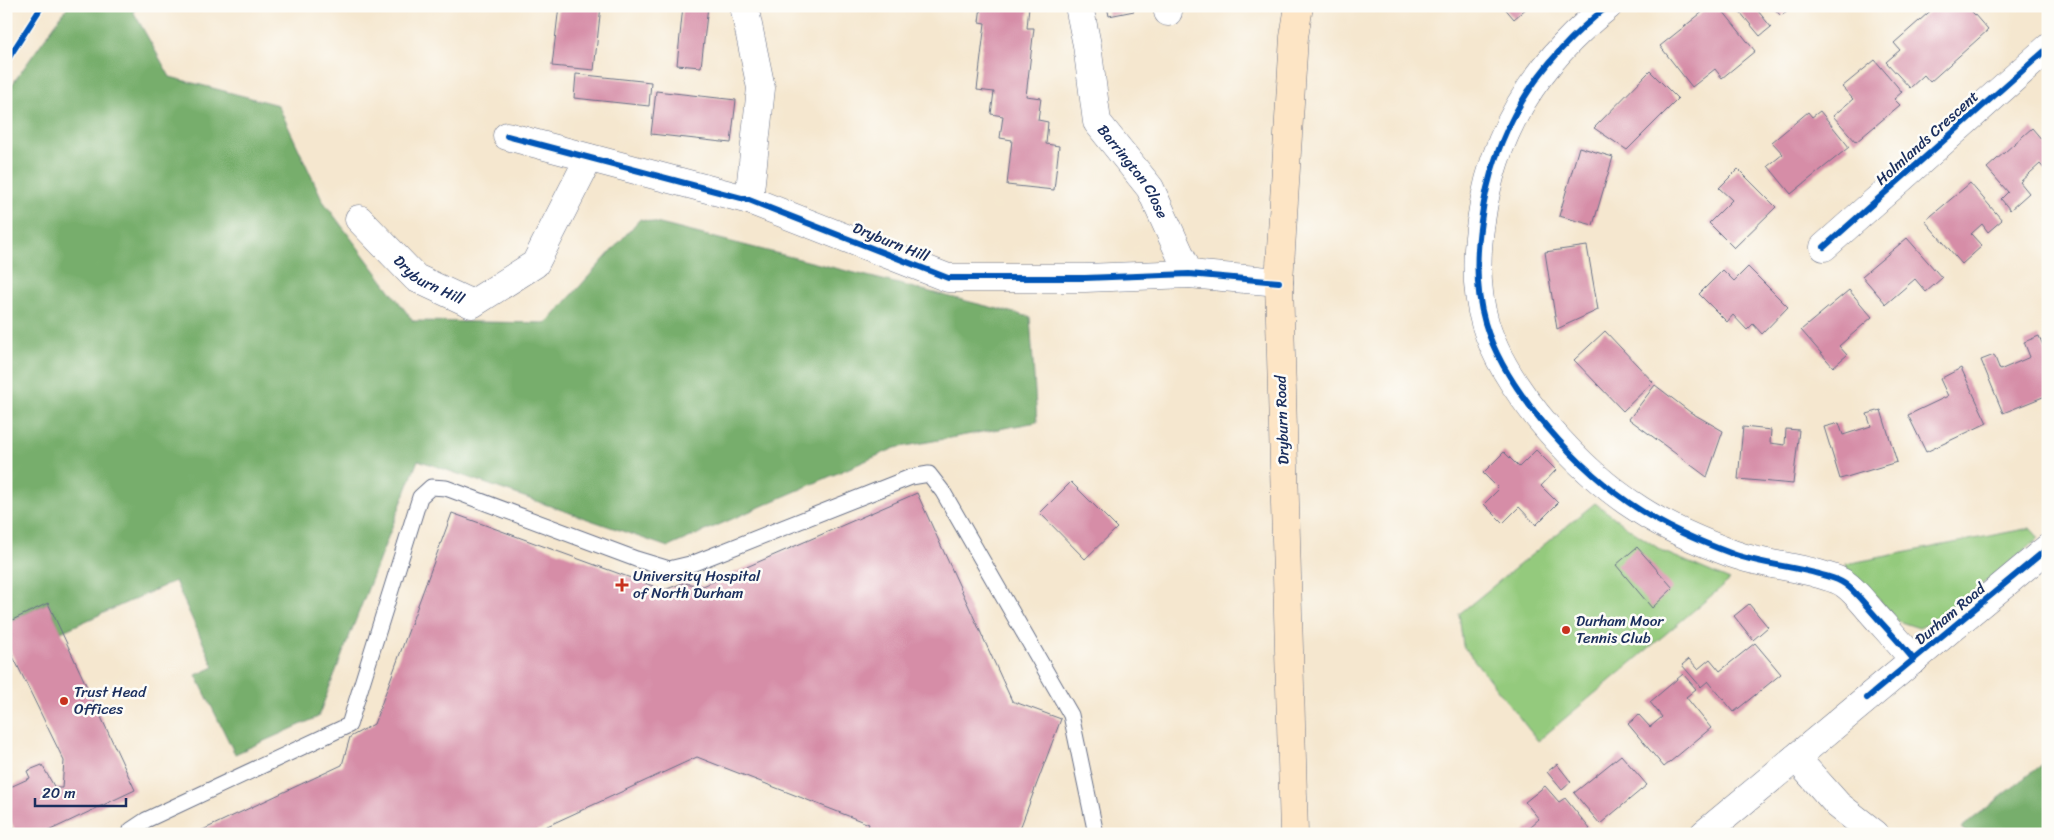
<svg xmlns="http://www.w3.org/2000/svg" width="2054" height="840" viewBox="0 0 2054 840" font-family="Sriracha,sans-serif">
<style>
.green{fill:#94ca7d;stroke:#587c6e}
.forest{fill:#77ae6c;stroke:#496e65}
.building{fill:#d68da7}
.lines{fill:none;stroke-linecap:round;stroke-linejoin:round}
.service-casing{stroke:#676f86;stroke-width:17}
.minor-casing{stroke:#676f86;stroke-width:29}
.tertiary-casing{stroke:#676f86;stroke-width:29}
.secondary-casing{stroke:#676f86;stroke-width:29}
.service{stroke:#fff;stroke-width:15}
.minor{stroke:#fff;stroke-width:28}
.tertiary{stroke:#fff;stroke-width:28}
.secondary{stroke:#fde5c5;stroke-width:28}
.cycleway-casing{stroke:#fdfcf7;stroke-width:9}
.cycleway{stroke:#0057b8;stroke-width:6}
.poi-dot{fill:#c8321e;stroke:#fdfcf7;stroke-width:2}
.labels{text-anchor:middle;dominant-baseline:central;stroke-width:5;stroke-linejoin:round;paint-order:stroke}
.street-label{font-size:15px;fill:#1b2f5e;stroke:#fdfcf7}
.poi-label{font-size:15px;fill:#1b2f5e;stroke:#fdfcf7;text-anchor:start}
</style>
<rect width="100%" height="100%" fill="#fdfcf7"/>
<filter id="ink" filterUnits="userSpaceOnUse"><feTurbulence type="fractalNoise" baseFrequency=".02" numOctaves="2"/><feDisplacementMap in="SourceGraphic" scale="10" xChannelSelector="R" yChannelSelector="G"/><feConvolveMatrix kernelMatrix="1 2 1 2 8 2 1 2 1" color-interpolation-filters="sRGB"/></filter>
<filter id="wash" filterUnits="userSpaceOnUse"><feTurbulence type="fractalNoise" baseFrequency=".0096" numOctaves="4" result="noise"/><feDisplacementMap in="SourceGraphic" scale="20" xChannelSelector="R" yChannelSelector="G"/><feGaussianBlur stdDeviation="1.12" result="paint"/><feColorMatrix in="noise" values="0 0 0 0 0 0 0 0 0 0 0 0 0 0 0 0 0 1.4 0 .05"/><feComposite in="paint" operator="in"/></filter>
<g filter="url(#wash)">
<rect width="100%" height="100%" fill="#f5e7cf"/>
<g class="green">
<polygon points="1595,503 1631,530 1664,552 1730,580 1538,741 1463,646 1459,614"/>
<polygon points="2030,528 2039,538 1941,618 1919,628 1898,621 1874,594 1849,573 1846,564"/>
</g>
<g class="forest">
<polygon points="68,6 140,6 133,11 170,77 278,105 323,201 413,321 547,323 640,219 1030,317 1037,422 895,448 668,547 418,460 318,717 235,754 196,675 214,667 175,581 61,632 48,603 6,623 6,93"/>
<polygon points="2048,760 2048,834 1968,834 1961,828"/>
</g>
<g id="blocks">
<g class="building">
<polygon points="559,6 601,6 594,70 552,66"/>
<polygon points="683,6 708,6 701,67 677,65"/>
<polygon points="981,6 1029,6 1027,28 1034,28 1026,96 1041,98 1038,120 1048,122 1046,144 1059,146 1054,190 1007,185 1012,140 1000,138 1003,116 991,114 994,92 977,90 985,23 979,22"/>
<polygon points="1107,6 1133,6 1134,11 1109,16"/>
<polygon points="1503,6 1529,6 1514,19"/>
<polygon points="1710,6 1719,6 1755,51 1722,78 1715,69 1692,87 1660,46"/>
<polygon points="1735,6 1764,6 1758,11 1771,27 1760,36"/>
<polygon points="1772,6 1792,6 1781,16"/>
<polygon points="1936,6 1939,6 1942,10 1946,6 1967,6 1988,30 1930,82 1924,75 1910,88 1886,62 1900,50 1894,43"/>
<polygon points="1875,60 1902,92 1894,99 1900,105 1856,142 1833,116 1853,99 1842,87"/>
<polygon points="1650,71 1678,99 1627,150 1594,128"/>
<polygon points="576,74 651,82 649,106 574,98"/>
<polygon points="656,91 736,100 731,143 651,134"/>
<polygon points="1820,111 1849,147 1791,194 1768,166 1783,154 1772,142 1808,112 1812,117"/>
<polygon points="2032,128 2048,147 2048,173 2040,164 2020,182 2029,193 2010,210 2001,199 2008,192 1987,168"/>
<polygon points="1579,147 1613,157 1593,225 1559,216"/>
<polygon points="1738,169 1776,207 1734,248 1709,223 1732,200 1719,188"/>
<polygon points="1970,183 2002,220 1988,232 1982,224 1971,234 1982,246 1962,264 1925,221"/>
<polygon points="1907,238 1942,278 1926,292 1915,279 1886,304 1862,276"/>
<polygon points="1587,246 1598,310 1557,329 1545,252"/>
<polygon points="1748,267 1788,307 1762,334 1753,324 1747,330 1733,315 1727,322 1699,294 1723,270 1734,281"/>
<polygon points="1849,290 1872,317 1839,346 1847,355 1833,367 1801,330"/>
<polygon points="1605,331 1653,382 1623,411 1574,360"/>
<polygon points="2039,336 2048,357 2048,395 2003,413 1981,360 1994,355 2000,370 2030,357 2024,342"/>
<polygon points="1961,368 1987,423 1926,452 1908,415 1948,396 1940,379"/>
<polygon points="1655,385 1690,412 1723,431 1707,477 1629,419"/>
<polygon points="1881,410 1897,462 1840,479 1824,427 1839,423 1843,435 1871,426 1867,414"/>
<polygon points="1743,427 1771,430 1770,443 1785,445 1786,429 1799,430 1793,484 1738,479"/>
<polygon points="1536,450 1556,470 1541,486 1558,503 1536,525 1519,507 1503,523 1484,504 1499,489 1483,473 1504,452 1519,467"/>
<polygon points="1071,482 1117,528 1085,559 1040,513"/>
<polygon points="917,493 1012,701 1061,719 1018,834 866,834 869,824 697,757 530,834 194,834 342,765 350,737 374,724 452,513 664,590 683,583 703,586"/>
<polygon points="1637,547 1673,588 1652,608 1616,565"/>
<polygon points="48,603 135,790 42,834 17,834 6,812 6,789 30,778 27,771 42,765 55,788 62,788 64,761 6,642 6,623"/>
<polygon points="1749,604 1768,627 1753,640 1734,616"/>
<polygon points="1755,643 1781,674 1734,712 1708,681 1701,687 1682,665 1689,659 1698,669 1710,659 1720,671"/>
<polygon points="1683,674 1696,689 1686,697 1711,728 1664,767 1628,724 1639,715 1650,727 1662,717 1650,702"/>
<polygon points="1621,755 1647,785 1600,824 1574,793"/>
<polygon points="1557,764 1571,782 1562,790 1547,772"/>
<polygon points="1545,786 1559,802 1565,798 1590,829 1584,834 1522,834 1539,819 1525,802"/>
</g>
</g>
</g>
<g filter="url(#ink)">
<use href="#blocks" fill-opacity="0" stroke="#676f86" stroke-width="1"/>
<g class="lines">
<g class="service-casing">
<polyline id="service" points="133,834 131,830 146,820 349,725 420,497 431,487 446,488 636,559 669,569 694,563 911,477 929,474 943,492 1071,715 1096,834"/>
</g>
<g class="minor-casing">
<g id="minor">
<polyline points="744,6 761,88 749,200"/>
<path id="s1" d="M1079,6L1087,45L1097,122L1150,188L1189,274"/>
<polyline points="1167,6 1168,12"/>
<path d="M1608,6C1537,62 1493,131 1481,221C1476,255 1475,289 1485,323C1505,391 1581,473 1640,510C1669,529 1701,542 1733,554C1761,564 1791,566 1819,574C1828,577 1837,578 1845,584C1855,591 1863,602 1871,611C1885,627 1900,643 1914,660"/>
<polyline points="507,136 749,200 948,278 1085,278 1189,274 1279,282"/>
<path id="s2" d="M359,219L416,278L472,304L535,264L589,158"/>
<polyline points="1824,247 2048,48"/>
<polyline points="1796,758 1838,805 1875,834"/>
</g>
</g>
<g class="tertiary-casing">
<polyline id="tertiary" points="1704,834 2048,548"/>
</g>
<g class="secondary-casing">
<polyline id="secondary" points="1294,834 1279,282 1294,37 1299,6"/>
</g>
<use href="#service" class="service"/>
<use href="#minor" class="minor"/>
<use href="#tertiary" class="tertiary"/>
<use href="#secondary" class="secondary"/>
<g class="cycleway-casing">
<g id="cycleway">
<path d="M1608,6C1537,62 1493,131 1481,221C1476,255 1475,289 1485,323C1505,391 1581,473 1640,510C1669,529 1701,542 1733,554C1761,564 1791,566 1819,574C1828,577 1837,578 1845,584C1855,591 1863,602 1871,611C1885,627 1900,643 1914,660"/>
<polyline points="6,62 42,6"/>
<polyline points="507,136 749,200 948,278 1085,278 1189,274 1279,282"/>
<polyline points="1824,247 2048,48"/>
<polyline points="1867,698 2048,548"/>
</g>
</g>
<use href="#cycleway" class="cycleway"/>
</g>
</g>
<g class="poi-dot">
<path d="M619.5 577.5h5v5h5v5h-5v5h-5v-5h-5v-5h5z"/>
<circle cx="1566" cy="630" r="5"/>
<circle cx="64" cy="701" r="5"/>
</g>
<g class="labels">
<g class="street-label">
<text transform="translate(1927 138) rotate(-42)">Holmlands Crescent</text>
<text stroke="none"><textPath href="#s1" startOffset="179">Barrington Close</textPath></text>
<text transform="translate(891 242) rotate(22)">Dryburn Hill</text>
<text stroke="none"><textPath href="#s2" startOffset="94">Dryburn Hill</textPath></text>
<text transform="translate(1282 420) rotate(-92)">Dryburn Road</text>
<text transform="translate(1950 614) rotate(-40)">Durham Road</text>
</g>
<g class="poi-label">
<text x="633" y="576">University Hospital<tspan x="633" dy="17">of North Durham</tspan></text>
<text x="1576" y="621">Durham Moor<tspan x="1576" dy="17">Tennis Club</tspan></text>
<text x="74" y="692">Trust Head<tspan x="74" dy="17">Offices</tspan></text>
</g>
</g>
<rect width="2054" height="840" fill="none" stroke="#fdfcf7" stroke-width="25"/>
<path d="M35 798v8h91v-8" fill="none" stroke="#1b2f5e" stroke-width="2.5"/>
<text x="42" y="798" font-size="15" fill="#1b2f5e" stroke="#fdfcf7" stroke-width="4" paint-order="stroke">20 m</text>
</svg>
